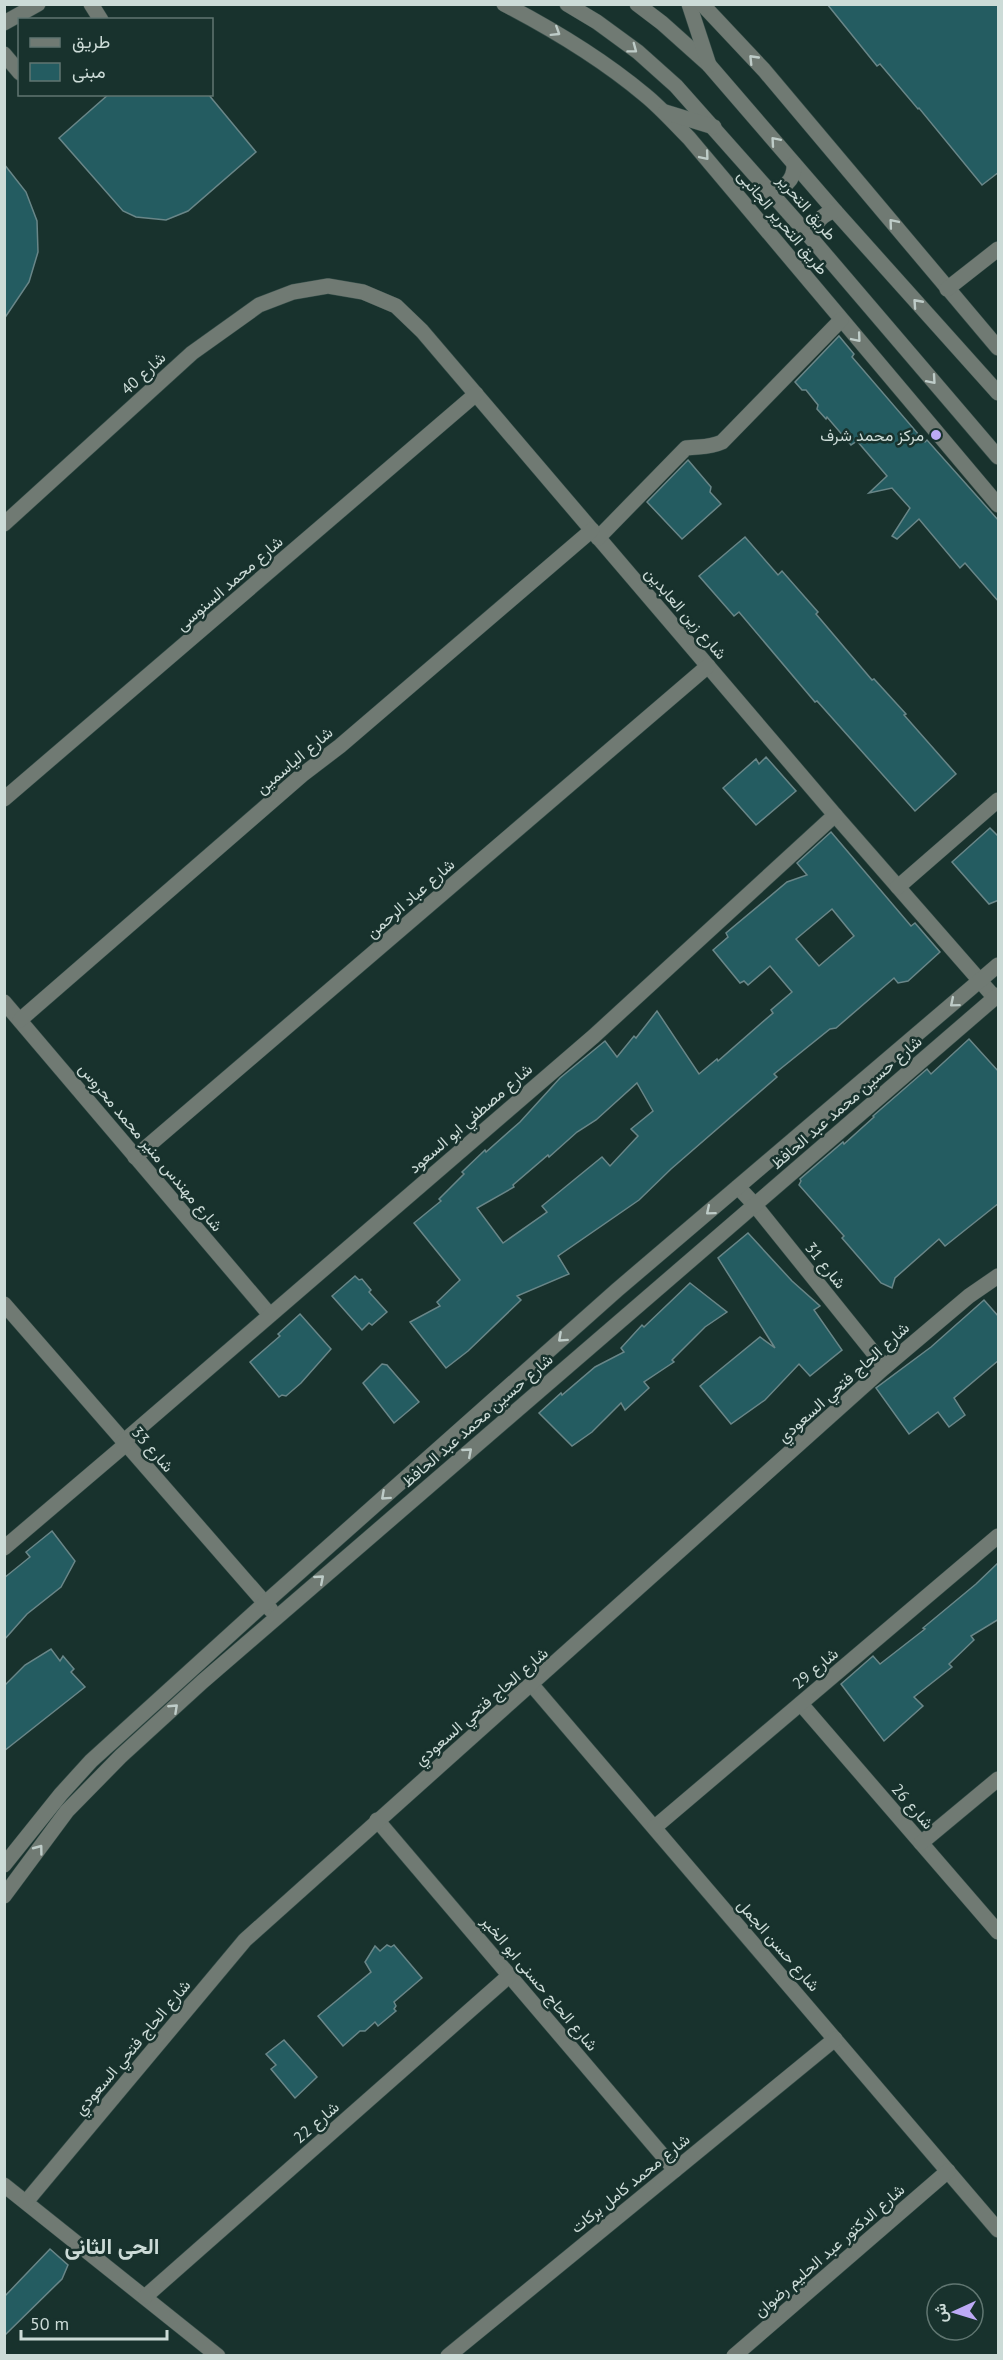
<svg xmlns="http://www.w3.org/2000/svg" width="1003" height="2360" viewBox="0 0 1003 2360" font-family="'PT Sans',Vazirmatn,sans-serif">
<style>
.building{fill:#245c61;stroke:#698688;stroke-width:1.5;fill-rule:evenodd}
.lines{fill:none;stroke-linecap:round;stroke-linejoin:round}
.minor-casing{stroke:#354d48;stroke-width:16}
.minor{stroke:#707a73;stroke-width:15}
.oneway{stroke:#beccc8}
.poi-dot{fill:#bcaaf5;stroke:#18322d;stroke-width:2}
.labels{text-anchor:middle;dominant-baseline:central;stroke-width:5;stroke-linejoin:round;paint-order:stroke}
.street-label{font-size:16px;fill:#ccdbd7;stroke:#18322d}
.poi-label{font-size:16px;fill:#ccdbd7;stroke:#18322d;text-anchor:end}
.district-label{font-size:22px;font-weight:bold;fill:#ccdbd7;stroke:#18322d}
</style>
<rect width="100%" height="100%" fill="#18322d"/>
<g class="building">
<polygon points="827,4 999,4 999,172 982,185 919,108 918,109 880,64 877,66"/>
<polygon points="109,94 208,94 256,152 188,211 166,220 136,217 123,211 59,138"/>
<polygon points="4,164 26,192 37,221 38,252 29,282 4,319"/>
<polygon points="839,336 854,354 852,357 925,442 927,440 999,521 999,602 965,563 960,568 919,519 897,539 892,536 910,508 892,488 869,493 887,476 857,441 851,445 827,417 826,419 817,409 818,405 806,390 802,390 795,382"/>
<polygon points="688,460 711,487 710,492 721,504 682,539 647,502"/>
<polygon points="745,537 778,575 782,571 818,612 816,614 872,680 874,679 906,714 904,715 956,774 915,811 817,701 815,702 739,612 734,616 699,576"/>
<polygon points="766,757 796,791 756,825 723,788 756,759 759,764"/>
<polygon points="990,828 999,837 999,900 989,904 952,862"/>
<path d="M831,832L911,926L915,923L940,952L908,981L898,983L894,978L836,1028L830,1029L774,1074L777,1077L671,1169L639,1200L558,1256L569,1274L517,1296L521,1300L468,1351L446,1368L410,1322L440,1306L437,1302L460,1280L414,1223L441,1201L439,1199L464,1174L462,1172L485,1150L486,1152L520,1122L560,1078L605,1041L617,1057L634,1036L636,1038L657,1011L699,1074L717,1059L718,1061L773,1013L771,1010L792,992L770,966L748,985L744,981L740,983L713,950L728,937L726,933L787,882L807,875L797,863ZM832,909L854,936L819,966L796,939ZM637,1083L653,1111L631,1129L638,1136L610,1166L602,1157L542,1206L547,1212L503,1243L477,1208L514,1187L513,1185L548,1155L549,1157L577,1132L596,1120Z"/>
<polygon points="969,1039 999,1072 999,1203 945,1246 939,1239 895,1278 892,1288 881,1283 842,1238 844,1236 799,1185 801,1181 800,1179 843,1142 844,1144 874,1117 873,1116 927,1069 931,1074"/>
<polygon points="748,1233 792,1281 820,1306 814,1310 842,1350 810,1376 799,1364 765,1400 731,1424 700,1386 760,1337 775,1348 718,1258"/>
<polygon points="355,1276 359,1280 362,1279 371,1290 369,1292 387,1312 372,1325 369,1323 362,1330 332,1296"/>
<polygon points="690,1283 727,1312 705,1327 672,1360 674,1362 644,1382 649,1388 625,1410 621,1403 592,1432 572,1446 539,1413 561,1393 562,1395 595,1367 624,1352 621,1348 642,1325 644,1327"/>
<polygon points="984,1300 999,1317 999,1360 954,1398 965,1415 949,1427 938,1412 909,1434 876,1388 931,1347"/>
<polygon points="300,1314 331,1349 301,1383 286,1396 282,1395 279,1397 250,1362 280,1336 278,1334"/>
<polygon points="382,1364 387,1365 419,1402 394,1423 363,1383"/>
<polygon points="52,1531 75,1561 61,1587 27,1614 4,1640 4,1578 30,1557 26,1552"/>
<polygon points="999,1562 999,1619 971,1636 974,1640 949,1664 952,1667 914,1697 923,1706 884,1741 841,1684 873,1656 880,1664 925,1629 923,1628 976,1584"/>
<polygon points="51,1649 60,1661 63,1656 74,1669 71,1672 85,1687 4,1751 4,1686 25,1665"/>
<polygon points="387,1945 391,1947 394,1945 422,1978 394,2002 396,2006 394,2009 396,2011 378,2026 375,2022 365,2031 360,2031 343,2046 318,2016 371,1972 365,1962 375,1946 380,1951"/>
<polygon points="284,2040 317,2077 295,2098 271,2069 276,2065 266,2054"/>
<polygon points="50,2249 68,2265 62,2279 4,2336 4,2297"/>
</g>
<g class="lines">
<g class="minor-casing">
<g id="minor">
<polyline points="91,4 101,20"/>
<path d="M504,4C554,30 602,59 645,95C661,108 675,124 689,138L998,505"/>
<polyline points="567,4 597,22 638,52 676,86 811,238 998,457"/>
<polyline points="637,4 662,23 709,65 835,211 998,393"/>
<polyline points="689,4 709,65"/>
<polyline points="702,4 764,70 998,348"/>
<polyline points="4,23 38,4"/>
<polyline points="4,54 20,73"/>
<polyline points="665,112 714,127"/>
<path d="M767,188C783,193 795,179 794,164"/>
<path d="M811,238C814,224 821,214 835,211"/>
<polyline points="947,289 998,249"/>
<polyline points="4,524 192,353 259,305 293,292 328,286 363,292 396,306 422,331 835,815 995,998"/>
<path d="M598,538L686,448C700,446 709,448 722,442L841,320"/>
<polyline points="4,799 476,394"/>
<polyline points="898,887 998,800"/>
<polyline points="4,1002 270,1315"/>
<polyline points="20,1020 302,775 340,746 592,530"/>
<polyline points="135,1157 708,666"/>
<polyline points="738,1187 754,1204 885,1367"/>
<polyline points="4,1304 271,1610"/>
<polyline points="123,1442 594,1036 835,815"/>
<polyline points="4,1548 125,1445"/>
<polyline points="532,1685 998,2230"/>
<polyline points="801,1704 998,1932"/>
<polyline points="377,1820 675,2170"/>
<polyline points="655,1827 998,1536"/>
<polyline points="921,1843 998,1779"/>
<polyline points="4,1865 61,1794 91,1761 265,1603 617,1290 998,965"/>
<polyline points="4,1896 67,1811 121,1756 202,1682 998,995"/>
<polyline points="4,2185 218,2356"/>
<polyline points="26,2202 245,1940 885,1367 969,1296 998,1276"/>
<polyline points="146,2296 510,1975"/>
<polyline points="448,2356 835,2039"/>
<polyline points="734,2356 948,2171"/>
</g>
</g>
<use href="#minor" class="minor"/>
</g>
<defs><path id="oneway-chevron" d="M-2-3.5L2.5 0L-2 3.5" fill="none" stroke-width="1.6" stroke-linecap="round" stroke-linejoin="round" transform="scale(1.5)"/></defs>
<g class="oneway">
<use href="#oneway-chevron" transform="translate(556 32) rotate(32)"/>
<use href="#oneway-chevron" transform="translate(633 49) rotate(37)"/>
<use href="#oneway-chevron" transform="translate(753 59) rotate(-134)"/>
<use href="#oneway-chevron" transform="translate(775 141) rotate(-131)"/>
<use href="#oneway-chevron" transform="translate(705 156) rotate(50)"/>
<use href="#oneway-chevron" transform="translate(893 223) rotate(-130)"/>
<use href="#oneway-chevron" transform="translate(917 303) rotate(-132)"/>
<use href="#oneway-chevron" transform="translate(857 338) rotate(50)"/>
<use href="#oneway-chevron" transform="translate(932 380) rotate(49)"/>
<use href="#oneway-chevron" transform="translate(954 1003) rotate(140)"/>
<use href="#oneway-chevron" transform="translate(710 1211) rotate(140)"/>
<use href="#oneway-chevron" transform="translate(562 1338) rotate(138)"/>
<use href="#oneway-chevron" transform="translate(468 1452) rotate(-41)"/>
<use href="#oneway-chevron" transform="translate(385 1496) rotate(138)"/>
<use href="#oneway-chevron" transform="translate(320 1579) rotate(-41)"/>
<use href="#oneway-chevron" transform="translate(174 1708) rotate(-43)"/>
<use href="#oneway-chevron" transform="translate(39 1849) rotate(-53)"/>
</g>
<circle class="poi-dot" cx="936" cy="435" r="6"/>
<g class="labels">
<g class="street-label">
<text transform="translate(807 207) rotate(49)">طريق التحرير</text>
<text transform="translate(783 222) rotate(50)">طريق التحرير الجانبى</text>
<text transform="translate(143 373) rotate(-43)">شارع 40</text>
<text transform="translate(229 583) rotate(-41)">شارع محمد السنوسى</text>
<text transform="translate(686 613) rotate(49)">شارع زين العابدين</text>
<text transform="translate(294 760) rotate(-40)">شارع الياسمين</text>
<text transform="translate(410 898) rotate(-41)">شارع عباد الرحمن</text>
<text transform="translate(846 1102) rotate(-41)">شارع حسين محمد عبد الحافظ</text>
<text transform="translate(470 1118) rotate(-41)">شارع مصطفي ابو السعود</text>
<text transform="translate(151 1147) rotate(50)">شارع مهندس منير محمد محروس</text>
<text transform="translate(826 1265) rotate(51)">شارع 31</text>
<text transform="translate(843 1382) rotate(-42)">شارع الحاج فتحي السعودي</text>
<text transform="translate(477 1420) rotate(-41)">شارع حسين محمد عبد الحافظ</text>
<text transform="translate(153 1449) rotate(49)">شارع 33</text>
<text transform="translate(815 1668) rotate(-40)">شارع 29</text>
<text transform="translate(481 1706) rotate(-41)">شارع الحاج فتحي السعودي</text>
<text transform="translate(913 1806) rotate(49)">شارع 26</text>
<text transform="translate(779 1945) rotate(49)">شارع حسن الجمل</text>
<text transform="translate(540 1983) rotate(50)">شارع الحاج حسنى ابو الخير</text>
<text transform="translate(132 2047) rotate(-50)">شارع الحاج فتحي السعودي</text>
<text transform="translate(316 2122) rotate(-41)">شارع 22</text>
<text transform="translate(630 2183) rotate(-39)">شارع محمد كامل بركات</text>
<text transform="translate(829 2250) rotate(-41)">شارع الدكتور عبد الحليم رضوان</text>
</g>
<g class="poi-label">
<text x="924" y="435">مركز محمد شرف</text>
</g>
<g class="district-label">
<text x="112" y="2246">الحى الثانى</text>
</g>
</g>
<rect width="1003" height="2360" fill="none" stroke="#ccdbd7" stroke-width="12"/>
<rect x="18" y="18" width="195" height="78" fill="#18322d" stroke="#607671" stroke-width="1.5"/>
<rect x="30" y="38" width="30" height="9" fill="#707a73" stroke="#607671" stroke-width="1.5"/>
<text x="72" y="48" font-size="18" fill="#ccdbd7">طريق</text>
<rect x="30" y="63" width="30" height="18" fill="#245c61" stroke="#607671" stroke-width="1.5"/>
<text x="72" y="78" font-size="18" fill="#ccdbd7">مبنى</text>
<g transform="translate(955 2312) rotate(266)"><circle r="28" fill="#18322d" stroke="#607671" stroke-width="1.5"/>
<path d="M0-4.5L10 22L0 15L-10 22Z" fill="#bcaaf5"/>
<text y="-9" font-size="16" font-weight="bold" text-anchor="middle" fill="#ccdbd7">ش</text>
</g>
<path d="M21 2330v9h146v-9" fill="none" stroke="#ccdbd7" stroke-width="3"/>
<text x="30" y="2330" font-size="18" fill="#ccdbd7" stroke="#18322d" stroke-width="4.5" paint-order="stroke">50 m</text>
</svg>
